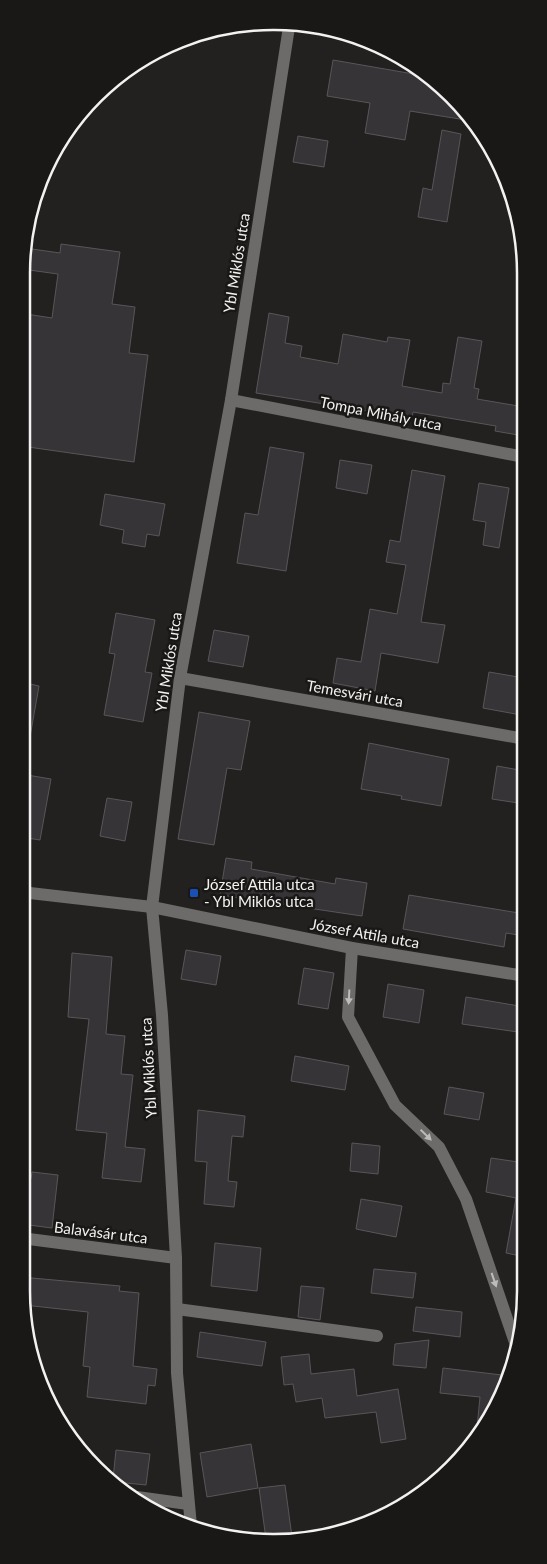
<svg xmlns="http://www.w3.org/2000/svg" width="547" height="1564" viewBox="0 0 547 1564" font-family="Lato,sans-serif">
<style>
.building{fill:#363436;stroke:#595659}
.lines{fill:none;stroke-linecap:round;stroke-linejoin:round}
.street{stroke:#6c6b6a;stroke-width:12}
.oneway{fill:#bdbcbb}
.transit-dot{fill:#1a4fb4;stroke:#191816;stroke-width:2}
.labels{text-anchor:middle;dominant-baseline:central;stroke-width:5;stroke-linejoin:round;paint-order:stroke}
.street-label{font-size:15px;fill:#f3f2f1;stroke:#191816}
.poi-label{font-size:15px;fill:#f3f2f1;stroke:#191816;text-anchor:start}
.rim{fill:none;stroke:#f3f2f1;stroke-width:2.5}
</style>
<rect width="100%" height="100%" fill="#23211f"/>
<g class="building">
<polygon points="333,60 425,76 463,107 472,121 410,111 405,140 365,133 370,103 327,96"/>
<polygon points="442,130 461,134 447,222 418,217 423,188 432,190"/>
<polygon points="298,136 328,141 324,167 293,162"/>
<polygon points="61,244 120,252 112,304 135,307 129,353 148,355 134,462 21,446 21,338 26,314 52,318 58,274 22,269 25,248 60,253"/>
<polygon points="269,313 289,317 285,343 302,346 300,357 338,364 343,334 387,342 388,337 410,340 402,386 442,393 443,383 450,384 458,337 482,341 474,388 479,389 477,399 524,407 524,436 495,431 496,426 413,412 412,418 256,393"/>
<polygon points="270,447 304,453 286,571 237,563 245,513 258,515"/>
<polygon points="340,460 372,465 367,494 336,488"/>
<polygon points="412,470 445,476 421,622 445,625 438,663 381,653 375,691 333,683 337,658 361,662 370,609 397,614 406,565 386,562 390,540 400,542"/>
<polygon points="479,483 509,488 499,548 483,545 486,522 473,520"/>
<polygon points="105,494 165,504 159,536 147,534 145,547 122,543 124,530 100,525"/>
<polygon points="116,613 155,620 145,672 152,673 143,722 104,715 115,654 109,653"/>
<polygon points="214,630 249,636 243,667 208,661"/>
<polygon points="489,672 524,678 521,715 483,708"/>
<polygon points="21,682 39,686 30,737 21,736"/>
<polygon points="199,712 250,721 241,770 227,768 214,845 178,839"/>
<polygon points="369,743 449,759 441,806 401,799 402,796 361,789"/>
<polygon points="497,766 525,771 525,804 492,799"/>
<polygon points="21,774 51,779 40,840 21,837"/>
<polygon points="107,798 132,802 125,841 100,836"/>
<polygon points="226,858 252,862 251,869 335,884 336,878 367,883 362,916 220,895"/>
<polygon points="409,895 525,914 525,936 506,933 504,947 403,929"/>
<polygon points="186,950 221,956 216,985 181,979"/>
<polygon points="72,953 112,957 106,1034 125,1036 121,1074 133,1075 125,1147 145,1149 141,1182 102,1178 107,1133 76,1130 89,1019 68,1017"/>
<polygon points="304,968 334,973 328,1009 298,1004"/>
<polygon points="388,984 424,990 419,1023 383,1017"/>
<polygon points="466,997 525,1007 525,1033 462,1024"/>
<polygon points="295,1056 349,1066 345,1090 291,1081"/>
<polygon points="449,1087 484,1093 479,1120 444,1114"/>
<polygon points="198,1110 245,1116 243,1137 232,1136 228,1181 237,1182 234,1207 204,1204 207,1162 195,1161"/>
<polygon points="352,1143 380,1146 378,1174 350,1171"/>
<polygon points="491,1158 525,1163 523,1196 526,1197 526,1257 506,1253 516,1198 486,1192"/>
<polygon points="32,1172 58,1175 52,1228 21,1224 21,1178 31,1179"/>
<polygon points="361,1199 402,1206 396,1237 356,1229"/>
<polygon points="215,1243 261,1248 257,1291 211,1286"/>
<polygon points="374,1269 416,1273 413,1298 371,1293"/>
<polygon points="21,1277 120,1286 119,1291 139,1293 133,1366 157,1369 155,1386 148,1385 146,1404 87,1397 90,1367 83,1366 88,1312 24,1305"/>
<polygon points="301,1286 324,1288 320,1320 298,1317"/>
<polygon points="416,1307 462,1312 460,1337 413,1331"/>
<polygon points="200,1332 266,1342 262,1366 197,1357"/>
<polygon points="429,1340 426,1368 393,1365 395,1344"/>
<polygon points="309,1354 311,1374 354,1369 357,1396 398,1389 406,1439 381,1443 376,1412 325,1418 322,1398 296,1402 293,1384 284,1385 281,1357"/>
<polygon points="443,1368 502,1375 500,1394 483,1431 476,1438 480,1397 440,1393"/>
<polygon points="251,1444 258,1488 207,1497 200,1453"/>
<polygon points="116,1450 150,1454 146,1485 116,1482 113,1479"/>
<polygon points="285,1485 292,1537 266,1539 259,1488"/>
</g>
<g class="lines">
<g class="street">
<polyline points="231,400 524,457"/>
<polyline points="180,678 525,739"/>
<polyline points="21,892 152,907 352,948 525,976"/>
<polyline points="352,948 348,1017 395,1105 439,1147 466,1199 518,1351"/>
<polyline points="21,1238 176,1258"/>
<polyline points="177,1309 377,1336"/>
<polyline points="137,1497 188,1504"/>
<polyline points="191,1526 177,1373 176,1258 162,1015 152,907 180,678 231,400 289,27"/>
</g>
</g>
<defs><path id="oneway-solid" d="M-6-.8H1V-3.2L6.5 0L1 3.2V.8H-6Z" transform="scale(1.25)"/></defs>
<g class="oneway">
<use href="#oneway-solid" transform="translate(349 997) rotate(93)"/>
<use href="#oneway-solid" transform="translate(426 1135) rotate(44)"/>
<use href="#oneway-solid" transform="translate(494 1280) rotate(71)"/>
</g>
<rect class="transit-dot" x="189" y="888" width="10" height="10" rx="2.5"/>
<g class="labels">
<g class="street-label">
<text transform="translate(236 263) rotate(-81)">Ybl Miklós utca</text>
<text transform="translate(381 413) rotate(11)">Tompa Mihály utca</text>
<text transform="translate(168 662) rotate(-81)">Ybl Miklós utca</text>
<text transform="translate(355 693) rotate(10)">Temesvári utca</text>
<text transform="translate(365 933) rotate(10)">József Attila utca</text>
<text transform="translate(148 1068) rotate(-93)">Ybl Miklós utca</text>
<text transform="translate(101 1232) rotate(7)">Balavásár utca</text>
</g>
<g class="poi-label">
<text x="204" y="884">József Attila utca<tspan x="204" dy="17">- Ybl Miklós utca</tspan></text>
</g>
</g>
<path d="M0 0H547V1564H0ZM273 30H274A243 243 0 0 1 517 273V1291A243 243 0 0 1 274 1534H273A243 243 0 0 1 30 1291V273A243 243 0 0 1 273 30Z" fill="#191816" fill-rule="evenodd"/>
<path class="rim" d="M273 30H274A243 243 0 0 1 517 273V1291A243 243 0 0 1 274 1534H273A243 243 0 0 1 30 1291V273A243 243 0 0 1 273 30Z"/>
</svg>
